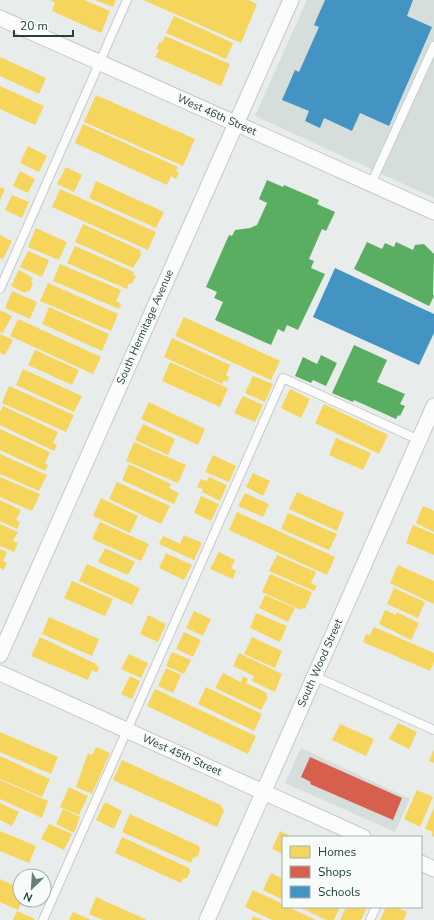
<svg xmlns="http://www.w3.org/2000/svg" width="434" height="920" viewBox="0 0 434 920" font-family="'Nunito Sans',sans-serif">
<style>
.built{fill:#d6dedb}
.homes{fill:#f6d55c}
.shops{fill:#d6604d}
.schools{fill:#4393c3}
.public{fill:#5aae61}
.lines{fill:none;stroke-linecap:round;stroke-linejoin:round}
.service-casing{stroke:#c5cac8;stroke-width:10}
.minor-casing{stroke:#c5cac8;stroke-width:17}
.service{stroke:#fcfcfc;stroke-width:8}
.minor{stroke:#fcfcfc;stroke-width:15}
.labels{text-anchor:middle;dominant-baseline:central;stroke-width:4;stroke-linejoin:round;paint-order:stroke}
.street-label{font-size:11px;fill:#24423a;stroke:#f7fbf9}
</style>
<rect width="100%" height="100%" fill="#e8edeb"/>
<g class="built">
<polygon points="307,0 434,0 434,198 255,116"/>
<polygon points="301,748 410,799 395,832 285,783"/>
</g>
<g class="homes">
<polygon points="50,0 84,0 110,11 101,33 52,11 55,3"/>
<polygon points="95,0 116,0 113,7"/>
<polygon points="143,0 248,0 257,4 241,43"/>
<polygon points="174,16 233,43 226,59 166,33"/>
<polygon points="165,36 230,64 221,86 155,57 159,50 156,49 160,41 162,43"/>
<polygon points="0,57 46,78 39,94 0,76"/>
<polygon points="0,86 44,106 35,125 0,109"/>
<polygon points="96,95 195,139 183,166 84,122"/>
<polygon points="83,124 178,167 176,171 179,172 176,179 171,176 167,185 75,143"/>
<polygon points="28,146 47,156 39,172 20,163"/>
<polygon points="66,167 82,175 74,192 57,184"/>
<polygon points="20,171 35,179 28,193 13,186"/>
<polygon points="96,181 164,212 156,228 89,198"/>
<polygon points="0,187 5,189 0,200"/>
<polygon points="60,189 156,232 148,250 52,207"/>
<polygon points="12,195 29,202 22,218 5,210"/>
<polygon points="83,224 140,250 141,255 133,268 75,242"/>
<polygon points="36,228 67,242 59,260 28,247"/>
<polygon points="0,235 12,241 3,259 0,258"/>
<polygon points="75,246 134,272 133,275 136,276 132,284 129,283 127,289 67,263"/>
<polygon points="28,251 49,260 42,277 20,267"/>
<polygon points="60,264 121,290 116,301 121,304 119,309 53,281"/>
<polygon points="19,270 33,278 31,282 33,283 29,292 26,291 25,293 11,286"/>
<polygon points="48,283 118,314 111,331 40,301"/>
<polygon points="12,291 37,302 30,319 5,308"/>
<polygon points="49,307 109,334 102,351 42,324"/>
<polygon points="0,310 12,316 3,333 0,332"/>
<polygon points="184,317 280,361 271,380 175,336"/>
<polygon points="18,319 101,357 93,374 10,336"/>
<polygon points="0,334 13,340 5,355 0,353"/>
<polygon points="172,338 230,365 226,375 229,377 227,382 224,380 222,384 164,357"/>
<polygon points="35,350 79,370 72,385 28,365"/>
<polygon points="170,362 228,388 220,407 162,381"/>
<polygon points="23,369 82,396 74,412 16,385"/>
<polygon points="253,376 273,384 265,402 245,393"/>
<polygon points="9,386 74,415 66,432 2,403"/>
<polygon points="290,389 310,399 301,418 281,408"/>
<polygon points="243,396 263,405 255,422 234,413"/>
<polygon points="149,402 205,429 198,445 141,419"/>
<polygon points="324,404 388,435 379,454 315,423"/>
<polygon points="3,406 58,432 53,443 57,445 54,451 0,425 0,412"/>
<polygon points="143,424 175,439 168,455 135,440"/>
<polygon points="0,429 50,452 45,463 48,465 45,471 0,450"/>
<polygon points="336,438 371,453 363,470 329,455"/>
<polygon points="134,442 186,465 178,483 126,461"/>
<polygon points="0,454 47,475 39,491 0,474"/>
<polygon points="213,455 236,466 229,482 205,472"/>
<polygon points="129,464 171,484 169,488 179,493 174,504 122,480"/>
<polygon points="253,473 270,481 263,496 246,487"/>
<polygon points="0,477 40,494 32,511 0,497"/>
<polygon points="209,477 227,485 220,501 202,492 203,489 197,487 201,479 207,481"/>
<polygon points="117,482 170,506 161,524 109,499"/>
<polygon points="297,492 344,513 337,531 289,509"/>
<polygon points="245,493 269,504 263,517 238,506"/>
<polygon points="201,496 219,504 211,521 194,513"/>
<polygon points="101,498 138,516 130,533 93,516"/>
<polygon points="0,500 21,510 16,520 20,522 17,529 0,521"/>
<polygon points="423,506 434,511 434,532 416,523"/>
<polygon points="237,512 335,557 327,575 229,530"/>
<polygon points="288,513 337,534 329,550 281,529"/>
<polygon points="100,522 149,544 141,561 92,539"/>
<polygon points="0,524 18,532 13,541 18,543 14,552 0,546"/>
<polygon points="413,525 434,534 434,555 406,543"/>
<polygon points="184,535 202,543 194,560 159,544 163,536 180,544"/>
<polygon points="105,548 135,562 128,575 98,562"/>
<polygon points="0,549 7,552 3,561 7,563 4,570 0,568"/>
<polygon points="219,552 235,560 231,568 236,571 233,579 210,569"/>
<polygon points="166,553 192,565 184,580 159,568"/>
<polygon points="277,555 316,572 311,583 317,586 314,591 269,571"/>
<polygon points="87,564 140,588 132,605 79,581"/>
<polygon points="398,565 434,581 434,604 390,583"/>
<polygon points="270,574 312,592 305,609 302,608 301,610 262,592"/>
<polygon points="72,581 113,599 105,616 64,598"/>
<polygon points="394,588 425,602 418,618 387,604"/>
<polygon points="265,595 295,608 288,622 259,608"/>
<polygon points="385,610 396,615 397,612 419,623 411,640 379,624"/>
<polygon points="194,611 211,619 203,636 186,628"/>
<polygon points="256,613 287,626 280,642 250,628"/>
<polygon points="148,615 166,624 158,642 140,634"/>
<polygon points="49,617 99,639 92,656 42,634"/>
<polygon points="374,627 434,653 434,662 430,671 363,642 366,634 370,635"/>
<polygon points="184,632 201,640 193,657 176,649"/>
<polygon points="40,637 96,664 95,665 99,667 97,673 92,670 88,680 31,656"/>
<polygon points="252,637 282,651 275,668 244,654"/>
<polygon points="172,652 191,660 184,674 166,666"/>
<polygon points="239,653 282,674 275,692 252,681 254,676 233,666"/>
<polygon points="129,654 148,663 141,678 121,669"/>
<polygon points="166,668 181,675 173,693 158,686"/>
<polygon points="223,673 241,682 243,676 248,679 246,683 267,693 266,696 268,697 261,710 215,688"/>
<polygon points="130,676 140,681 132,699 121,694"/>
<polygon points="206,687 262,714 254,731 198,704"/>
<polygon points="155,689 256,736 248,754 147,706"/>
<polygon points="398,723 417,732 409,749 389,739"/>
<polygon points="340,724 374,739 366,756 332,740"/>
<polygon points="0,732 58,757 51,774 0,752"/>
<polygon points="96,747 110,753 92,794 76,787 88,753 92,755"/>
<polygon points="434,749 434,763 429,761"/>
<polygon points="0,756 50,779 42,797 0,779"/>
<polygon points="122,760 221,805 224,811 217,827 113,780"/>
<polygon points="0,780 48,801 42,818 0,799"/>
<polygon points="69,787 88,796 79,815 60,807"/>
<polygon points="417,790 433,797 420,827 404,819"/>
<polygon points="105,802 122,811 114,829 96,820"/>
<polygon points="0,803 19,812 12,826 0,820"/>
<polygon points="434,807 434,837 431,835 433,832 425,829"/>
<polygon points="63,809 80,817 74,833 56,824"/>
<polygon points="130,814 199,846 200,850 198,856 193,858 191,863 122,832"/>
<polygon points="49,824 72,834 64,850 41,839"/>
<polygon points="0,831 36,846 29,863 0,851"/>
<polygon points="280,831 293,837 283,837 283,854 272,849"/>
<polygon points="122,837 189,868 190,872 187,878 183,879 181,883 115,853"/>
<polygon points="271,873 283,879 283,900 263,890"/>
<polygon points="0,879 20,888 20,900 23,900 18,910 0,902"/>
<polygon points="253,890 283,904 283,907 288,907 316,920 272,920 245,907"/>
<polygon points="96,897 147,920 103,920 89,914"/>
<polygon points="299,907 340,907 334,920 326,920"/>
<polygon points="346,907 367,907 361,920 340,920"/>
<polygon points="386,907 396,907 407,912 404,920 380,920"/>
<polygon points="17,911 35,919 34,920 13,920"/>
<polygon points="73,912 91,920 69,920"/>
<polygon points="253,916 263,920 251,920"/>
</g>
<polygon class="shops" points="310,757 402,798 393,820 310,784 311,782 301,777"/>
<g class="schools">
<polygon points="325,0 413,0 407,16 432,27 389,126 360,113 352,131 324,118 320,128 305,121 309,111 282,100 295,70 299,72 319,27 314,25"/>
<polygon points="335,268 434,314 434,333 419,365 313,317"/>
</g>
<g class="public">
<polygon points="267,180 283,187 284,185 319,200 317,204 335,212 326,231 322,229 309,259 314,261 311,268 325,274 298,330 287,325 284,332 278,329 271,345 215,320 223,302 214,298 217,292 206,287 229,235 232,236 235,230 250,228 257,225 267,203 259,199"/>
<polygon points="367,242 382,249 385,243 394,247 396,242 413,250 415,245 424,244 434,254 433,294 434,296 429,306 354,269"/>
<polygon points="354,345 387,360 377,382 405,394 400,404 405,406 400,416 398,415 396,419 354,400 353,402 332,393"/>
<polygon points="321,355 337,363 326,386 313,380 311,383 295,376 303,357 317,364"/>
</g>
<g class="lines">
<g class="service-casing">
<g id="service">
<polyline points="371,184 434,46"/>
<polyline points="0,289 127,0"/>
<polyline points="314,676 434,730"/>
<polyline points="43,920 283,378 419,440"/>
<polyline points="370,920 376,907"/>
</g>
</g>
<g class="minor-casing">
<g id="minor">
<polyline points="0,18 434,212"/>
<polyline points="0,655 291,0"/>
<polyline points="0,673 363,837"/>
<polyline points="421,863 434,869"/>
<polyline points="207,920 434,406"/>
</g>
</g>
<use href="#service" class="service"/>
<use href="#minor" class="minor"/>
</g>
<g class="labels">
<g class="street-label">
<text transform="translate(217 115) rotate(24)">West 46th Street</text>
<text transform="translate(145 327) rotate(-66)">South Hermitage Avenue</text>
<text transform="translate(320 663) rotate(-66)">South Wood Street</text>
<text transform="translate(182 755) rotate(24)">West 45th Street</text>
</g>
</g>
<rect x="282" y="836" width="140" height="72" fill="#f7fbf9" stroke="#a3b1ad"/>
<rect x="290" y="846" width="20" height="12" fill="#f6d55c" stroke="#a3b1ad"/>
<text x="318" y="856" font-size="12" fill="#24423a">Homes</text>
<rect x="290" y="866" width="20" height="12" fill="#d6604d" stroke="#a3b1ad"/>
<text x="318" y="876" font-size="12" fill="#24423a">Shops</text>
<rect x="290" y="886" width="20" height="12" fill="#4393c3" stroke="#a3b1ad"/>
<text x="318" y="896" font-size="12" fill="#24423a">Schools</text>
<g transform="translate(32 888) rotate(205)"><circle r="19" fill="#f7fbf9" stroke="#a3b1ad"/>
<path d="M0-3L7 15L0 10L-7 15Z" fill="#697e78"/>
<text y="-6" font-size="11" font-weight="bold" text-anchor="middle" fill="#24423a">N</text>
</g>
<path d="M14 30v6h59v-6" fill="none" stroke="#24423a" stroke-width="2"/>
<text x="20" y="30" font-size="12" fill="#24423a" stroke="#f7fbf9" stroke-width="3" paint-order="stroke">20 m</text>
</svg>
